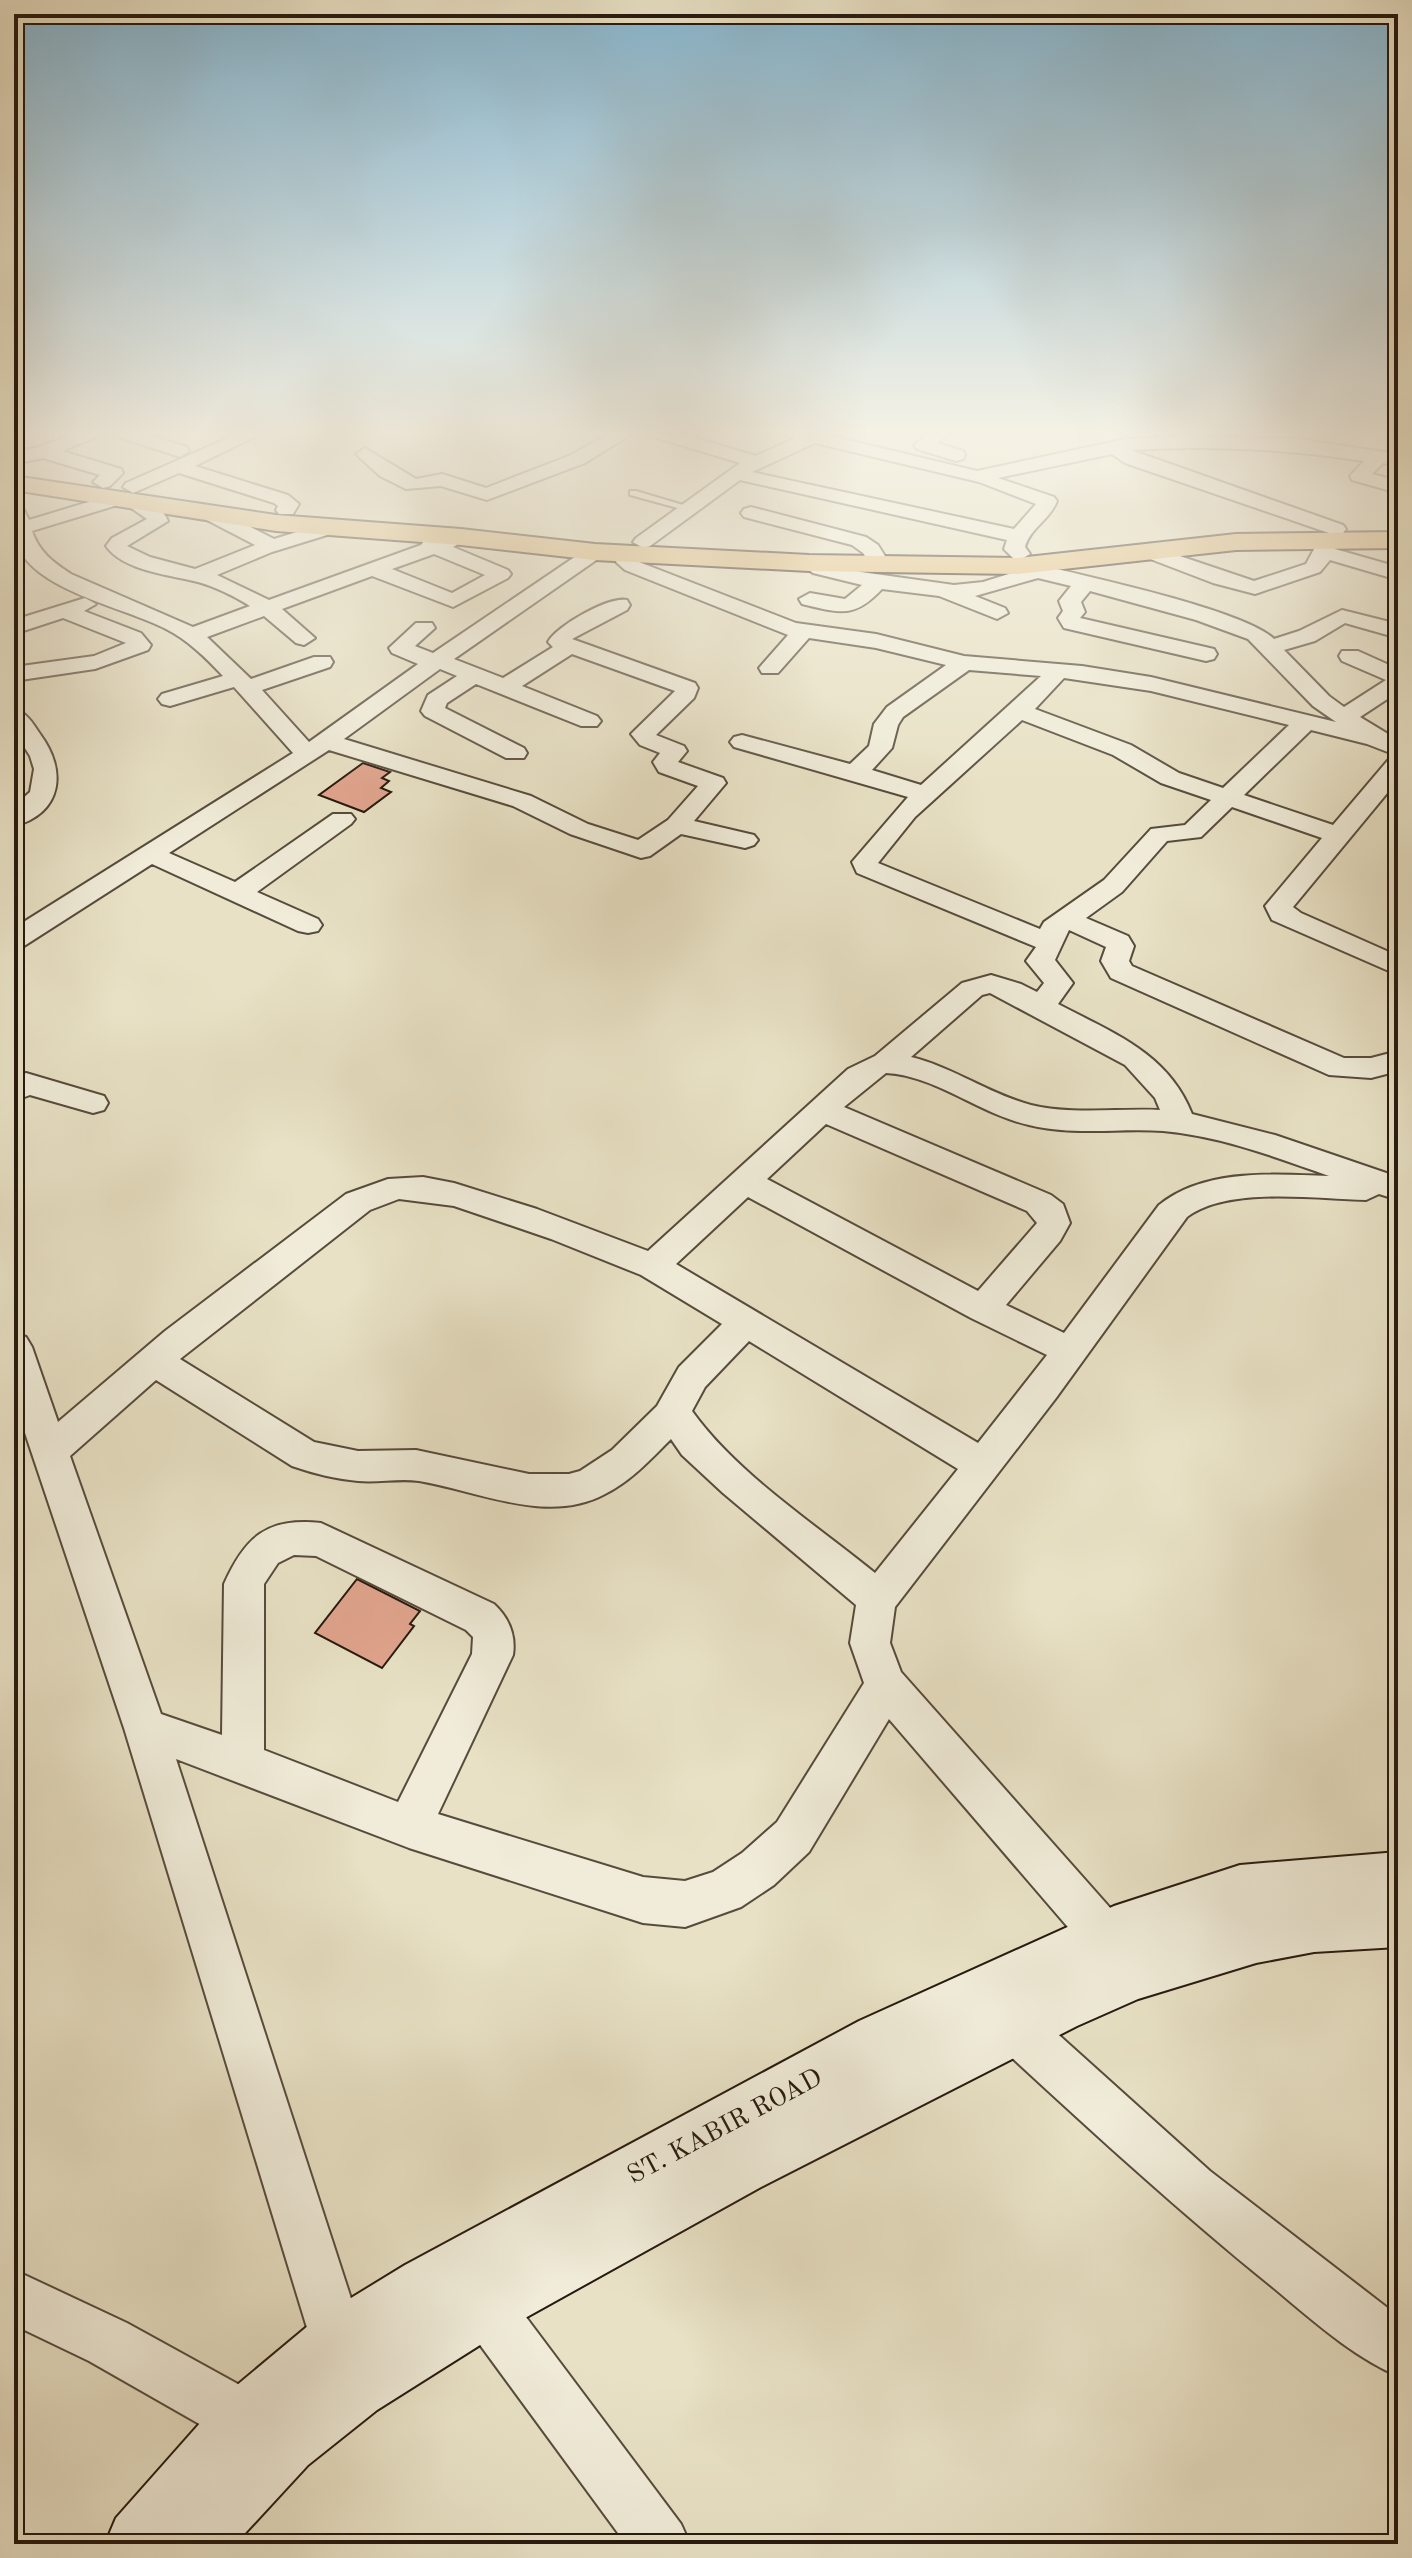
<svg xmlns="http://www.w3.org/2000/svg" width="1412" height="2558" viewBox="0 0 1412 2558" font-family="'Old Standard TT',serif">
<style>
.building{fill:#e1a48e;stroke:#27190f;stroke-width:2}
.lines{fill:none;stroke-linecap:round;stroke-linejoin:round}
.service-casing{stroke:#574b3c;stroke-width:4}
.minor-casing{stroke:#574b3c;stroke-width:4}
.secondary-casing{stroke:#27190f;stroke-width:4}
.primary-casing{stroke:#27190f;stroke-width:4}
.service{fill:#f0ecd9;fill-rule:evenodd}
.minor{fill:#f0ecd9;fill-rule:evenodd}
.secondary{fill:#f0ecd9;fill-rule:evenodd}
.primary{fill:#e4c082;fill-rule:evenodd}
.labels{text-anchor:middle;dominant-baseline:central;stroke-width:8;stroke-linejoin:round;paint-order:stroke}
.near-street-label{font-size:26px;fill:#27190f;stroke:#f0ecd9}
</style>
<rect width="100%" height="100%" fill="#e8e1c5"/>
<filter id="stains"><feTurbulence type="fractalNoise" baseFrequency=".0025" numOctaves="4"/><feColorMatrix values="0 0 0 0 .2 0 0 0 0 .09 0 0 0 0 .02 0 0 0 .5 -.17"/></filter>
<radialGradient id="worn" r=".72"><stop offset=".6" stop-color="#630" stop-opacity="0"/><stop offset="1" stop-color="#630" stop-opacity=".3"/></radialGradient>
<g class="building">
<polygon points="363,763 390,772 382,778 389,781 381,788 391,792 364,812 319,795"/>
<polygon points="357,1579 420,1611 410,1624 414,1626 382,1668 315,1633"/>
</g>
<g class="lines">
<g class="service-casing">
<polygon id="service" points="630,491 636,491 693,508 685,510 630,495"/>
</g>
<g class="minor-casing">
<g id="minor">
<polygon points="84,430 132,430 187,447 189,451 180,457 107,433 62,451 121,469 123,473 110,486 103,488 93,482 100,475 43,458 14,464 14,452 39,447"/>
<polygon points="246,430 269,430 195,466 288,495 299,504 293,514 279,514 276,510 278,506 274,503 179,473 133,493 123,487 126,483"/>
<polygon points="616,430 638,430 585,463 487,500 441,486 406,489 380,476 356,454 365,448 416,479 442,474 486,488 571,455"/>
<path d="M641,430H668L756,456L795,438L779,434L776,430H806L977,471L1126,439L1185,436L1298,439L1398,454V466L1383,463L1372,474L1398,481V493L1352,480L1350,476L1364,461C1287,449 1210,445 1131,450L1343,525L1346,529L1343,533H1329L1125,463L1112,454L998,478L1054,497L1057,501C1050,520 1030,528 1025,547L1030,554L1020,560L1013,558L1004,549L1007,540L740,480L650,546L643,548L633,542L636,538L740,463L644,434ZM815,443L979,482L1036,504L1014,529L752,472Z"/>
<polygon points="933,430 954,430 937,443 963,451 965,455 963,459 956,461 917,449 914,445"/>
<path d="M118,493C135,497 160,501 168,521L127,546L150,557L195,569L255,545L205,519L202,515L205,511H219L274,539L333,521L340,523L343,527L340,531L272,552L217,575L269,600L421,545L424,541L461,531L471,537L453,547L508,570L511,574L508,578L453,607L372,576L282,609L315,638L304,645L296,643L264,616L207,637L251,679L314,657H330L333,662L330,667L262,690L309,742L418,664L392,653L389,648L416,623H432L435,628L415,646L433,653L588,548H602L605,552L602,556L454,659L503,678L553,647L548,642C556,626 609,596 627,600L630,605L627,610L572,639L695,683L698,688L694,698L656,735L684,746L687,751L678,762L723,778L726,783L694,821L754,835L758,840L754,845L745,848L681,834L650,856L641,858L570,834L513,806L329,750L169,853L235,882L333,814H351L355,819L351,824L257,892L318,919L322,925L318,931L308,933L298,931L152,864L24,946L14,948V928L293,753L234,687L170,706L162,704L158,699L162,694L223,676C206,658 188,640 166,629C125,607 28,590 15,539C12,528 14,514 14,502L21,504L29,520ZM124,503L147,519L112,538L106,546C123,571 171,575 198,582C216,587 234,596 250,606L193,627L71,574C53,562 39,552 32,531ZM434,554L485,575L452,593L392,569ZM572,654L675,691L631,734L640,745L660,753L653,762L659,772L698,786L668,820L638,840L588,824L531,796L344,739L440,669L457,676L428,695L421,711L425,716L506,758H524L527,753L524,748L445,708L447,703L476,684L581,726H597L601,721L597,716L522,686Z"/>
<polygon points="751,507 866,537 878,545 890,564 887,568 873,568 863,553 852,545 744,517 741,513 744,509"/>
<polygon points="1327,536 1337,542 1335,549 1398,567 1398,580 1330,560 1320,572 1255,594 1213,583 1145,557 1142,553 1145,549 1159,549 1254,581 1306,564 1320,538"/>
<path d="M627,548L634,550L639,562L796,623L876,634L964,656L1082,666L1151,677L1336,722L1313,706L1248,639L1196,620L1090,591L1081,602L1085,612L1080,618L1214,649L1217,654L1214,659L1206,661L1064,628L1058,618L1063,611L1059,601L1071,586L1038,578L975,596L1005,608L1008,613L997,619L939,596L882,589C854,619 840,613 802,604L799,599L810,593L845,599L862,585L813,573L799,563L809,557L861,572L954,585L983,582L1015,572L1008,566L1018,560C1068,572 1244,609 1274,639L1299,631L1342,610L1398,624V638L1345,623L1315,641L1284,650L1329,696L1344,707L1386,680L1342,661L1339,656L1342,651H1358L1398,669V692L1360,717L1398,740V756L1367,744L1311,730L1244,795L1333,825L1389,759L1398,757V780L1293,907L1301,913L1398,956V975L1272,920L1265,906L1322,838L1232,807L1201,837L1167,841L1122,892L1086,918L1128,936L1134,946L1129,961L1132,966L1344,1058H1371L1398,1051V1071L1371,1078L1329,1075L1111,978L1101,961L1106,947L1069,930L1055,960L1073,983L1058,1004C1113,1033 1168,1053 1192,1114L1275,1135L1398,1177V1200L1379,1194L1366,1200C1316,1199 1228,1186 1187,1217L1056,1398L895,1607L890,1643L901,1672L1135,1936L1142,1952L1135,1968L1119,1975L1103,1968L889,1719L809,1852L774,1885L741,1907L685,1927L643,1923L409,1848L176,1759L369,2354L361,2373L342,2381L323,2373L315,2354L124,1728L14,1400V1333L26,1337L32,1347L58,1422L165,1331L346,1194L388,1179L423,1177L454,1183L537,1209L648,1251L848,1069L875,1056L962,983L991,975L1021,984L1037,992L1044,983L1026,961L1036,947L857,873L852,862L908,797L734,747L730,742L734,737L742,735L850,764L869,746L874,724L887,707L946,665L876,648L809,638L778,673H762L759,668L788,635L625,570L616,562L620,550ZM969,670L1041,676L921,785L872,770L892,748L898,725L903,717ZM1064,678L1151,691L1289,725L1223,788L1179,773L1131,745L1035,709ZM1022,720L1113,755L1161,783L1211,800L1185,825L1151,829L1104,880L1044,922L1040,929L878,863L915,817ZM990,993L1125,1065L1155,1098L1160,1110C1118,1108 1072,1115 1031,1105C989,1094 953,1067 911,1057L982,995ZM886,1073C937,1076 979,1114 1029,1125C1073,1136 1119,1128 1163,1131C1220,1136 1275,1157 1329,1176C1274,1174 1205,1168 1159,1205L1064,1333L1006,1305L1060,1241L1070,1223L1063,1204L1051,1195L844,1107ZM826,1124L1027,1211L1037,1223L978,1291L767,1179ZM748,1197L971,1318L1047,1355L978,1443L676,1264ZM399,1199L454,1206L551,1239L641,1275L722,1324L679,1367L657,1406L612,1450L580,1471L569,1474H529L416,1450L358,1451L314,1442L180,1359L370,1210ZM749,1341L958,1469L875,1573C815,1524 737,1474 692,1411L705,1387ZM156,1380L292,1466C312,1473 336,1479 358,1481C378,1483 399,1478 419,1481C478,1491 548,1525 605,1494C631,1481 651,1459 671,1439L682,1455L723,1493L856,1605L850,1643L864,1683L777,1822L742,1853L713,1872L685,1881L643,1877L438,1814L513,1655C516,1635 509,1618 494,1604L321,1523C267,1517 245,1537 224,1584L222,1735L161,1714L70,1456ZM294,1555L316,1556L466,1630L473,1637L472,1654L398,1802L264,1750V1584L278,1563Z"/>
<polygon points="85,598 96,604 84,611 141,633 151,645 148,650 95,669 14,681 14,667 94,656 126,643 63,618 14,634 14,620"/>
<path d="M14,709C26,712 33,723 40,734C67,770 63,813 14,826V806L30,792L34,769L30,756L14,731Z"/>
<polygon points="26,1073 104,1096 108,1103 104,1110 93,1113 30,1095 14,1101 14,1077"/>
<path d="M1013,2002L1030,2009L1210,2171L1398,2316V2376C1351,2356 1309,2317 1270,2285C1175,2208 1086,2126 996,2043L989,2026L996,2009Z"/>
<polygon points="14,2270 127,2323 278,2406 286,2426 278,2446 258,2454 238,2446 89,2361 14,2325"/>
<polygon points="483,2277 502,2285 681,2524 690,2544 626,2544 464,2323 456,2304 464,2285"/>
</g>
</g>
<g class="secondary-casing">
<polygon id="secondary" points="1398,1852 1398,1947 1314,1952 1256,1963 1138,1999 1077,2026 761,2187 507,2328 377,2410 308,2465 235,2544 105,2544 116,2518 224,2396 315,2320 405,2265 859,2021 1114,1906 1240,1865"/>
</g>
<g class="primary-casing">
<polygon id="primary" points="14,476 276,515 461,529 595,544 809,555 1018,558 1236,534 1398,532 1398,548 1236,550 1018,574 809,571 595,560 461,545 276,531 14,490"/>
</g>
<use href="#service" class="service"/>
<use href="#minor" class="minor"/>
<use href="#secondary" class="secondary"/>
<use href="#primary" class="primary"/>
</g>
<linearGradient id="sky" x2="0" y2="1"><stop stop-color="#87b8d3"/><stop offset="0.55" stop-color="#f5f2e5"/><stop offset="1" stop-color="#f5f2e5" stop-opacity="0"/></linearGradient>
<rect width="1412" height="788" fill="url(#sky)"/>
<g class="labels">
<g class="near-street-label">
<text transform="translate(725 2127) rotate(-28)">ST. KABIR ROAD</text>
</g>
</g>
<rect width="1412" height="2558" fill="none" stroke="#e8e1c5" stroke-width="48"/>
<rect x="16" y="16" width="1380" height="2526" fill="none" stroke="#27190f" stroke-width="4"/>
<rect x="24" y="24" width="1364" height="2510" fill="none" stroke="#27190f" stroke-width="2"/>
<rect width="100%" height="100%" filter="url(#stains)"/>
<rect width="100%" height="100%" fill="url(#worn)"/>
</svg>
